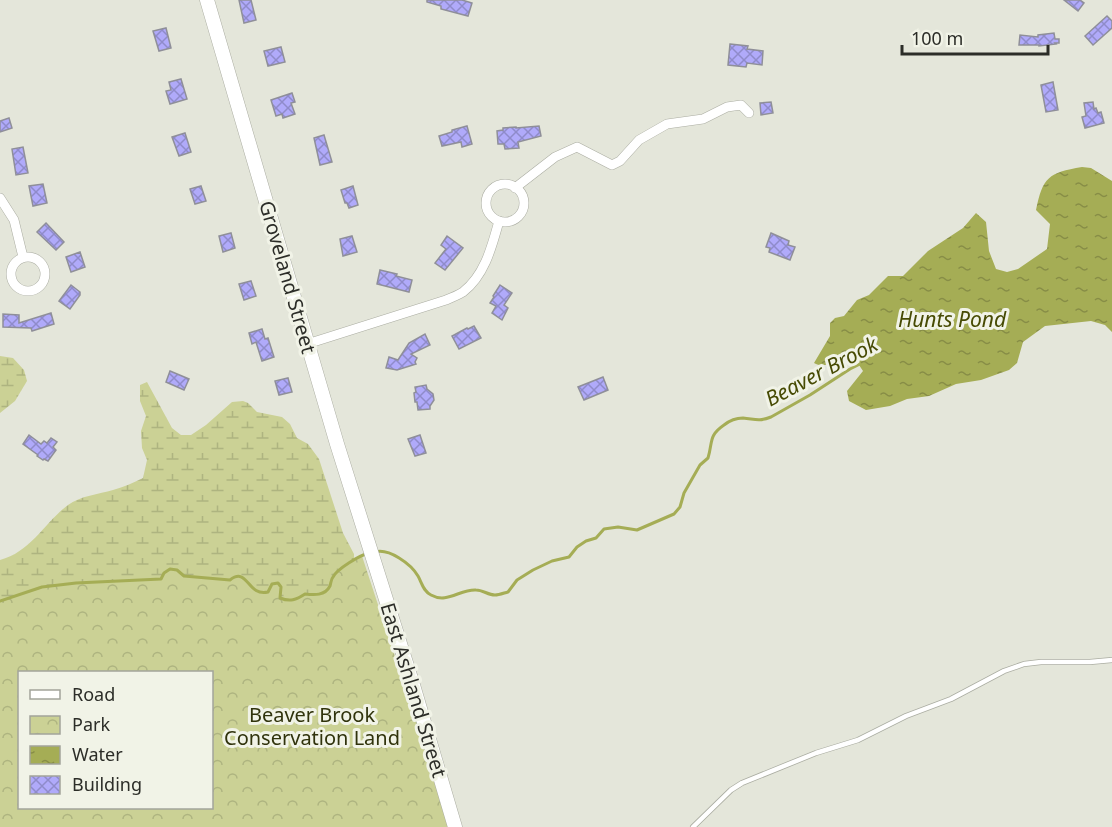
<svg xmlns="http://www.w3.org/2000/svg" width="1112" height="827" viewBox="0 0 1112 827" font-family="'Noto Sans',sans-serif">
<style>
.wetland{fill:url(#wetland-marsh)}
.park{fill:url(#park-crowns);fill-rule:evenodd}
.water{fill:url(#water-ripples)}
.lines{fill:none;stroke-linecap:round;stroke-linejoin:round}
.stream{stroke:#a5ad55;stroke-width:3}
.building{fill:url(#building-cross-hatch);stroke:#8f8f99;stroke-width:1.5}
.lane-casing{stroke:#abada2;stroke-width:6}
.street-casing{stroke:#abada2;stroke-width:10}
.secondary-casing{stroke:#abada2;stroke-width:15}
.lane{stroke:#fff;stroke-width:4.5}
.street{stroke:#fff;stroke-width:9}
.secondary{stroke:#fff;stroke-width:14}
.labels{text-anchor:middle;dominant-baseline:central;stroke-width:6;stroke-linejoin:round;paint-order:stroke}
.street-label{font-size:20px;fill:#2c2d28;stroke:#f1f3e7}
.park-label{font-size:20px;fill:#30330c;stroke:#f1f3e7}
.water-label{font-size:21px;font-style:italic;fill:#474b04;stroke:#f1f3e7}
</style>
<defs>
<pattern id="wetland-marsh" width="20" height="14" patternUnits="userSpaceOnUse" patternTransform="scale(1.5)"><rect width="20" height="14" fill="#cbd195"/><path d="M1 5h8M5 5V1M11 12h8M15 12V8" fill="none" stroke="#aeb480"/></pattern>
<pattern id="park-crowns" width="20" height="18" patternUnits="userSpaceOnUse" patternTransform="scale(1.5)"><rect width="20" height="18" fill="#cbd195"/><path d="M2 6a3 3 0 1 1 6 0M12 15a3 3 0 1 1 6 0" fill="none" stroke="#aeb480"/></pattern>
<pattern id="water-ripples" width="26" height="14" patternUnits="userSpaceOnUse" patternTransform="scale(1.5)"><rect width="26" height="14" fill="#a5ad55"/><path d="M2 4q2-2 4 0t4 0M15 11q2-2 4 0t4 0" fill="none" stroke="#878d46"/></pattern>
<pattern id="building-cross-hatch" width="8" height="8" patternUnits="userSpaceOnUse" patternTransform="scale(1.5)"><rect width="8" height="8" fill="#b0aafa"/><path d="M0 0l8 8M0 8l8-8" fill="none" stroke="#8f8bca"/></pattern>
</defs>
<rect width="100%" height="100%" fill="#e4e6da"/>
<g class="wetland">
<polygon points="0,356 13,358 24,370 27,381 15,401 0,413"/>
<path d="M147,382L172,428L181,435H191L206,425L232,402L243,401L248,403L257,412L282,417L290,424L297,438L308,444L319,459L343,533L354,554V563L345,569L342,577L345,591L359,626L369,644L377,675L385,681L392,696L388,713L396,728L410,738L421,758L424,780L413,796L363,827H37L46,824L133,825L160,822L183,813L201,808H212V804H239L261,797L287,775L302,747L316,701L310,671L296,649L285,637L249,628L220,635L205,626L187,622L170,626L156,636L137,672H20L19,727L0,725V560C31,552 45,522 68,505C80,496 99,494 113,490C124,487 133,483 143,478L147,460L142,448L141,431L146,416L140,401V385Z"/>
</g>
<path class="park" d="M362,556L435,778L448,827H0V601L42,587L76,583L160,579L164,573L170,569L177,570L184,576L230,580C248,567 247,597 268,592L272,584L278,583L281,587L280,598C290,602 296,600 305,594C314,595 326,596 330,585C333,580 332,577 337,572C344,566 353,561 362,556ZM20,672H212V808H20Z"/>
<path class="water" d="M1082,167L1091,168L1112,181V332L1105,325L1091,321L1045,326L1023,342L1017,363L1009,370L981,380L956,384L929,396L907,399L890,406L866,410L849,401L847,391L863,371L859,365L861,353L855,350C844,356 827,371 814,363L830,336V323L835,318L844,316L857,300L869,295L888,276H903L928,251L963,228L976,213L986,222L989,251L996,269L1007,272L1018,269L1047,249L1050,224L1036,210C1043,177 1048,173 1082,167Z"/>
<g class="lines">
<g class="stream">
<path d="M375,552C389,548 411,564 418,576C422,583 423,591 431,595C447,604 460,589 476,590C483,590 488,595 495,595C499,595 504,593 508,592L517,580L533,570L552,561L569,557L577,547L586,541L596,538L604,529L618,527L637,530L674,514L680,507L684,493L700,465L708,458C713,442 708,436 724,425C729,421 737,418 743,418C755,419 758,422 771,417L810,395L850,369L860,364"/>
<path d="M0,601L42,587L76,583L161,579L164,573L170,569L177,570L184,576L230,580C248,566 247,597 268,592L272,584L278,583L281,587L280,598C290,602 296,600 305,594C314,595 325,596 330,586C331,583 331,579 333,577C337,569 360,555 369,553"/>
</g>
</g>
<g class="building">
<polygon points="239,0 251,0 256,20 244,23"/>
<polygon points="427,0 462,0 472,3 468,16 441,9 441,6 427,2"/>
<polygon points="1064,0 1080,0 1084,3 1078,11"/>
<polygon points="1107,16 1112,21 1112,28 1093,45 1085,36"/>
<polygon points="166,28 171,48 159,51 153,31"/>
<polygon points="1054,33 1055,39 1059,39 1059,43 1055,43 1056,44 1039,46 1039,45 1019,45 1020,35 1038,37 1038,35"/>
<polygon points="730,44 748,46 747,49 763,51 762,65 747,63 746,67 728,65"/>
<polygon points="281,47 285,62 268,66 264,51"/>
<polygon points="181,79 187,99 170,104 166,91 171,90 169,82"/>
<polygon points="1053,82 1058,110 1046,112 1041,85"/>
<polygon points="292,93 295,102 291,103 295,114 283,118 282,114 276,116 271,100"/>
<polygon points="771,102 773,113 761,115 760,103"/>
<polygon points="1093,102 1094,109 1096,108 1098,113 1101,112 1104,123 1085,128 1082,117 1086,116 1084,103"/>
<polygon points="9,118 12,128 0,132 0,121"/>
<polygon points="467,126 472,144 462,147 461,142 442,146 439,136 452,132 452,130"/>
<polygon points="539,126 541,136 518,142 519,148 505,149 504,144 498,144 497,131 503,130 503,128 516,127 516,128"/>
<polygon points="185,133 191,152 179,156 172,137"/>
<polygon points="324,135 332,162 320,165 314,138"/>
<polygon points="23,147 28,173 16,175 12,149"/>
<polygon points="43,184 47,203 33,206 29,186"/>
<polygon points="201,186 206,201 195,204 190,189"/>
<polygon points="353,186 358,205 349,208 347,203 345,203 341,190"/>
<polygon points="46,223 64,242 56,250 37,232"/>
<polygon points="231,233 235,248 223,252 219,236"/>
<polygon points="771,233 789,241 788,245 795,247 790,260 769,252 770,248 766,247"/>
<polygon points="352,236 357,252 343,256 340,239"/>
<polygon points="447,236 463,248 445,270 435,263 446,249 441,245"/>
<polygon points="80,252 85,267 71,272 66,257"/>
<polygon points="380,270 397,274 396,276 412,280 409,292 377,284"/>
<polygon points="251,281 256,296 244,300 239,284"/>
<polygon points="71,285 80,292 80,295 70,309 59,301"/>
<polygon points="500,285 512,293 504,305 508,308 502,320 492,313 496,306 490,303 494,297 493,296"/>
<polygon points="51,313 54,324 32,331 31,328 3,327 3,314 19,315 19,323"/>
<polygon points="474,326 481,338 459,349 452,336 467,328 468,329"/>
<polygon points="262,329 265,339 268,338 274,357 262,361 256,342 252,344 249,333"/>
<polygon points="425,334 430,345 411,354 417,358 415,362 416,364 397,370 386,368 389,357 398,360 409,343"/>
<polygon points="170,371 189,379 184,390 166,382"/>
<polygon points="603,377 608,390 584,400 578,387"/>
<polygon points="288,378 292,392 279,395 275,381"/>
<polygon points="426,385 427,389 433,394 434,400 430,406 430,409 418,410 417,402 415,402 414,393 416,392 415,387"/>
<polygon points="29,435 41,444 44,441 47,443 51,438 57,442 53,447 56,450 48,461 44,459 43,460 37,456 38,455 23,444"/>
<polygon points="420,435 426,453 415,456 408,439"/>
</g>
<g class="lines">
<g class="lane-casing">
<polyline id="lane" points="693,827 731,790 742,783 816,753 858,740 906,716 951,699 1004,671 1024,664 1041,662 1090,662 1112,660"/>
</g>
<g class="street-casing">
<g id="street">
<circle cx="505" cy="203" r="19"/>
<polyline points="515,188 555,157 577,147 612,165 620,161 639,140 667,124 703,119 727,107 741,105 749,113"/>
<polyline points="0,198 14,220 23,257"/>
<circle cx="28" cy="274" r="17"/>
<path d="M307,344L446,300C451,298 458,295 463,292C485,275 492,246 499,221"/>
</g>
</g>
<g class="secondary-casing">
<polyline id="secondary" points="207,0 337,444 413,685 455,827"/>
</g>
<use href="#lane" class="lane"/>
<use href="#street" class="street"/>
<use href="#secondary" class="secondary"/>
</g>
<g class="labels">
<g class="street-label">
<text transform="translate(288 277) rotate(74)">Groveland Street</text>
<text transform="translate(414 690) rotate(73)">East Ashland Street</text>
</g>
<g class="park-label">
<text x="312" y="714">Beaver Brook<tspan x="312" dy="23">Conservation Land</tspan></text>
</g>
<g class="water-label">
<text x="952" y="319">Hunts Pond</text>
<text transform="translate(821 371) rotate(-28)">Beaver Brook</text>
</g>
</g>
<rect x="18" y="671" width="195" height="138" fill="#f1f3e7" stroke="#a2a49b" stroke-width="1.5"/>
<rect x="30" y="690" width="30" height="9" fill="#ffffff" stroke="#a2a49b" stroke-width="1.5"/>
<text x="72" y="701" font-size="18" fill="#2c2d28">Road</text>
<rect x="30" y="716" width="30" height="18" fill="url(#park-crowns)" stroke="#a2a49b" stroke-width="1.5"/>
<text x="72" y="731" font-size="18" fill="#2c2d28">Park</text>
<rect x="30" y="746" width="30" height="18" fill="url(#water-ripples)" stroke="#a2a49b" stroke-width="1.5"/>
<text x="72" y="761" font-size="18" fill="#2c2d28">Water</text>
<rect x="30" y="776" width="30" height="18" fill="url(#building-cross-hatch)" stroke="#a2a49b" stroke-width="1.5"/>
<text x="72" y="791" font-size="18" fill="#2c2d28">Building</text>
<path d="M902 45v9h146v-9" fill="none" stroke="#2c2d28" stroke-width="3"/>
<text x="911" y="45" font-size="18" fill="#2c2d28" stroke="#f1f3e7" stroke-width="4.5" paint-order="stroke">100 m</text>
</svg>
